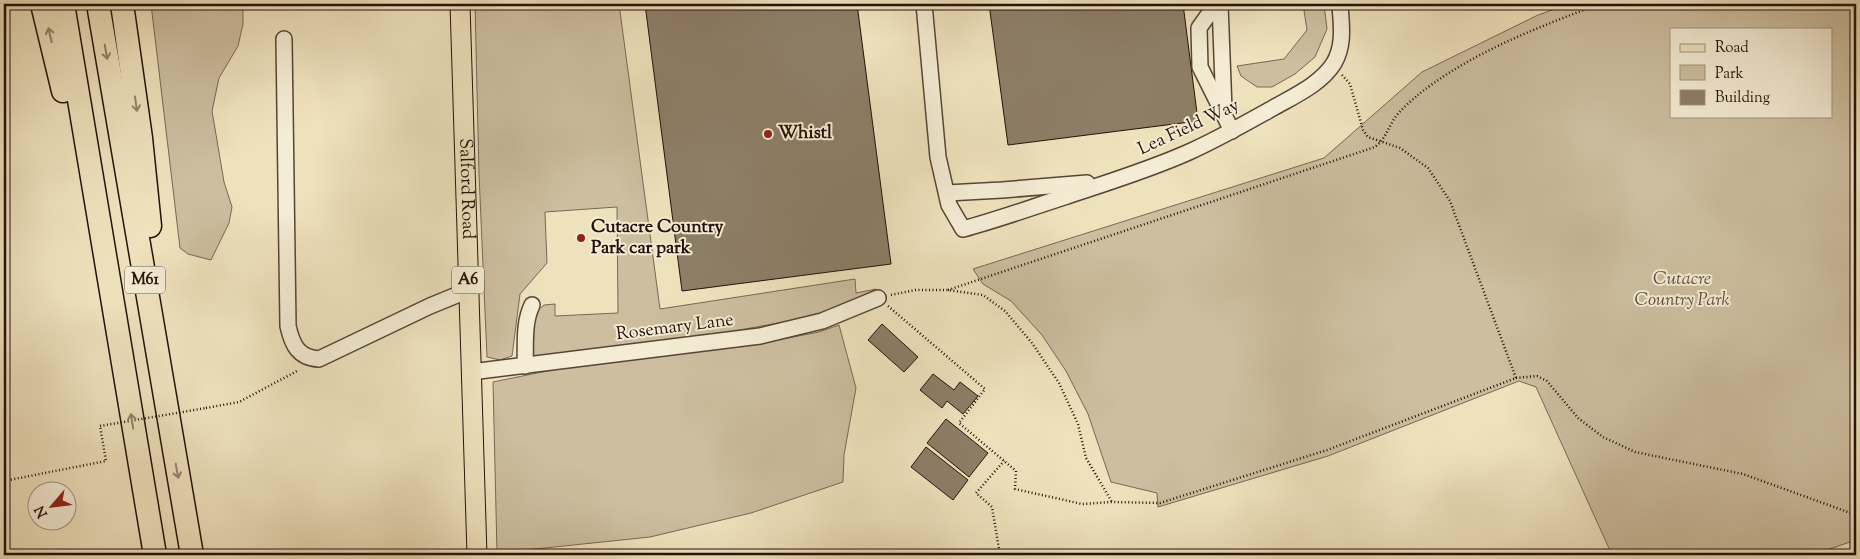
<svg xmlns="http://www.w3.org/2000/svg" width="1860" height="559" viewBox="0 0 1860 559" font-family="'Sorts Mill Goudy',serif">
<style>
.green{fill:#ccbe9f;stroke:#786854;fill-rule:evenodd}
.building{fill:#8d7e67;stroke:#24110a}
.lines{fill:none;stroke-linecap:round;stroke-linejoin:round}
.minor-casing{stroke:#564537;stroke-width:18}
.major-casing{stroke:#24110a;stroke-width:21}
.highway-casing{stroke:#24110a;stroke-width:25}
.path{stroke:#24110a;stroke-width:2.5;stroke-dasharray:1 2.5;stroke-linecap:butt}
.minor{stroke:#f4ecd4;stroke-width:15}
.major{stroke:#eee2bd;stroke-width:19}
.highway{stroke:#eee2bd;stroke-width:22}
.path-bridge{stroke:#24110a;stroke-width:2.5;stroke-dasharray:1 2.5;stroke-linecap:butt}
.oneway{stroke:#93846c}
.poi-dot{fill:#8f2418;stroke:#f4ecd4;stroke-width:2}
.labels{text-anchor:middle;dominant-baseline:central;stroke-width:4;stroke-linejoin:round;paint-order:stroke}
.shield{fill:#f4ecd4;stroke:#625347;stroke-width:1}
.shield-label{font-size:16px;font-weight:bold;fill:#24110a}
.street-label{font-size:18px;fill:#24110a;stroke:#f4ecd4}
.poi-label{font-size:18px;font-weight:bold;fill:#24110a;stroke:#f4ecd4;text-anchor:start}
.park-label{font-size:18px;font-style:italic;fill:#5f4e3e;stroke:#f4ecd4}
</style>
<rect width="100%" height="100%" fill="#eee2bd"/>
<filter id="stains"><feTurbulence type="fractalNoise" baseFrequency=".004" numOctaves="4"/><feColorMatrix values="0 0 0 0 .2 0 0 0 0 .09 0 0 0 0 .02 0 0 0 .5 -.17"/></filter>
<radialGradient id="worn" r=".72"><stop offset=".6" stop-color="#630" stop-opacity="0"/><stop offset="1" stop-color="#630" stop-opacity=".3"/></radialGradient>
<g class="green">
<polygon points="151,4 184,4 190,9 225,8 232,4 243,4 243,24 238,46 219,78 212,111 224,182 232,207 229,223 211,260 188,254 180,248"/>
<polygon points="475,4 619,4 660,309 855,279 856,293 876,289 822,315 652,346 537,361 529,353 534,307 538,310 544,305 555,304 555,316 618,313 617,207 545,212 547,263 520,294 512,356 500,360 487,357 479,174"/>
<polygon points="1303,4 1324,4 1327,29 1315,57 1295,74 1272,87 1257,87 1241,76 1237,66 1284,59 1307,30"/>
<path d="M1569,4H1856V540L1812,555H1612L1536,387L1519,381L1328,456L1158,507L1157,493L1111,482L1088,414L1066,371L1042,335L1011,301L983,284L973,269L1324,158L1422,72L1538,15ZM1671,29H1831V116H1671Z"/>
<polygon points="839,325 856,388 844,455 843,482 751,513 650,537 497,553 493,382 552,370 788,338 819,332"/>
</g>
<g class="building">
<polygon points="645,4 857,4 891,264 682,291"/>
<polygon points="989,4 1183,4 1198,121 1008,145"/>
<polygon points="882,324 918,357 904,372 868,340"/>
<polygon points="933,374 954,390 960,382 978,396 963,414 947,401 942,408 920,390"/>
<polygon points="946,419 988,453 969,477 927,443"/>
<polygon points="926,447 968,480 953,500 911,467"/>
</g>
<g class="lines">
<g class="minor-casing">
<g id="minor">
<path d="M924,4L938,157L949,205L963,229C997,220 1030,208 1064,197C1106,183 1149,170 1189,152C1218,139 1246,123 1273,108C1294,96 1321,84 1334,63C1345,44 1341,24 1340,4"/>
<polyline points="1216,4 1199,28 1200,67 1232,131"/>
<polyline points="1220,4 1224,110"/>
<path d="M284,39L288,326C292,344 298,358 319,359L430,306L469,290"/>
<polyline points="947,193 1002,190 1087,183"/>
<path d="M525,366C526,345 523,324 532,305"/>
<polyline points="471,372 760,336 822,321 878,298"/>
</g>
</g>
<g class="major-casing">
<g id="major">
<path id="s1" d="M460,4L477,555"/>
</g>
</g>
<g class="highway-casing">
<g id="highway">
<polyline points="42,4 63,91"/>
<polyline points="63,4 155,555"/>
<polyline points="98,4 192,555"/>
<polyline points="122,4 141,138 150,226"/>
</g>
</g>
<g class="path">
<path d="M948,290L1375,147C1385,139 1388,129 1394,119C1400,110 1411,101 1419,94C1471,53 1538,27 1600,4"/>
<polyline points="891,295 915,290 948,290 983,295 1005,311 1032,343 1059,383 1078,424 1086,458 1112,502"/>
<polyline points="888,306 985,389 959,423 1016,471 1015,489 1082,504 1112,502 1160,503 1327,450 1516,378 1450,201 1428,168 1400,148 1368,137 1363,130 1350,84 1342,75"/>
<polyline points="1516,378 1537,376 1547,381 1578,418 1603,437 1635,452 1743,474 1856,515"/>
<polyline points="206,408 239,402 299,370"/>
<polyline points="4,481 106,461 100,426"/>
<polyline points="1000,555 992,507 976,493 1004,461"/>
</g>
<use href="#minor" class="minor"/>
<use href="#major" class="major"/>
<use href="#highway" class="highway"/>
<polyline class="path-bridge" points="100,426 206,408"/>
</g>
<defs><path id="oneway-shaft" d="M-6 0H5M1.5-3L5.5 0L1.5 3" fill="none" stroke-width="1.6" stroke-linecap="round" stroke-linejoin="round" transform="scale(1.25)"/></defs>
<g class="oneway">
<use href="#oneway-shaft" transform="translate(50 35) rotate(-103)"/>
<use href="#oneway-shaft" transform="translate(106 52) rotate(80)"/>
<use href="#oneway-shaft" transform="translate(136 104) rotate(82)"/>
<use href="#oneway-shaft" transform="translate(132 421) rotate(-99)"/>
<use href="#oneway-shaft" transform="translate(177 471) rotate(80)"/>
</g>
<g class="poi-dot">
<circle cx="768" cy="134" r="5"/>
<circle cx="581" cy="238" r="5"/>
</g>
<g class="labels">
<g class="shield">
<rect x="125" y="266.5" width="40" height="27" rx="4"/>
<rect x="452" y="266.5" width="32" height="27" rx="4"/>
</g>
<g class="shield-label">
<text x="145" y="280">M61</text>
<text x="468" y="280">A6</text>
</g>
<g class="street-label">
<text transform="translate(1189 128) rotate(-25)">Lea Field Way</text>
<text stroke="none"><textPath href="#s1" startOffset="185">Salford Road</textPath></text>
<text transform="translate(675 328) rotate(-7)">Rosemary Lane</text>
</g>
<g class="poi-label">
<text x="778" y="134">Whistl</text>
<text x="591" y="228">Cutacre Country<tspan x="591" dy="21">Park car park</tspan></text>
</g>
<g class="park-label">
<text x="1682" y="280">Cutacre<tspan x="1682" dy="21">Country Park</tspan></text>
</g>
</g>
<rect width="1860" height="559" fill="none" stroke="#eee2bd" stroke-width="20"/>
<rect x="5" y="5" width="1850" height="549" fill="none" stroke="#24110a" stroke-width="2.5"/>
<rect x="10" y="10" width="1840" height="539" fill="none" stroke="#24110a"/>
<rect x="1670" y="28" width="162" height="90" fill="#f4ecd4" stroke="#a19483"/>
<rect x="1680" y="44" width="25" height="8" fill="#eee2bd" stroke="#a19483"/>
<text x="1715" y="52" font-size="15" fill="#24110a">Road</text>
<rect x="1680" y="65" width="25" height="15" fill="#ccbe9f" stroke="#a19483"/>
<text x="1715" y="78" font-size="15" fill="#24110a">Park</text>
<rect x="1680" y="90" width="25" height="15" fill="#8d7e67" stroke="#a19483"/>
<text x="1715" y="102" font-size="15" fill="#24110a">Building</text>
<g transform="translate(52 506) rotate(242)"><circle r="24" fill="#f4ecd4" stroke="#a19483"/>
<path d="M0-4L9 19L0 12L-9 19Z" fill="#8f2418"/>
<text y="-8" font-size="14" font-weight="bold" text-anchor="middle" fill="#24110a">N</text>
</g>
<rect width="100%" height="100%" filter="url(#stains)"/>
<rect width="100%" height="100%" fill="url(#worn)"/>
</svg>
